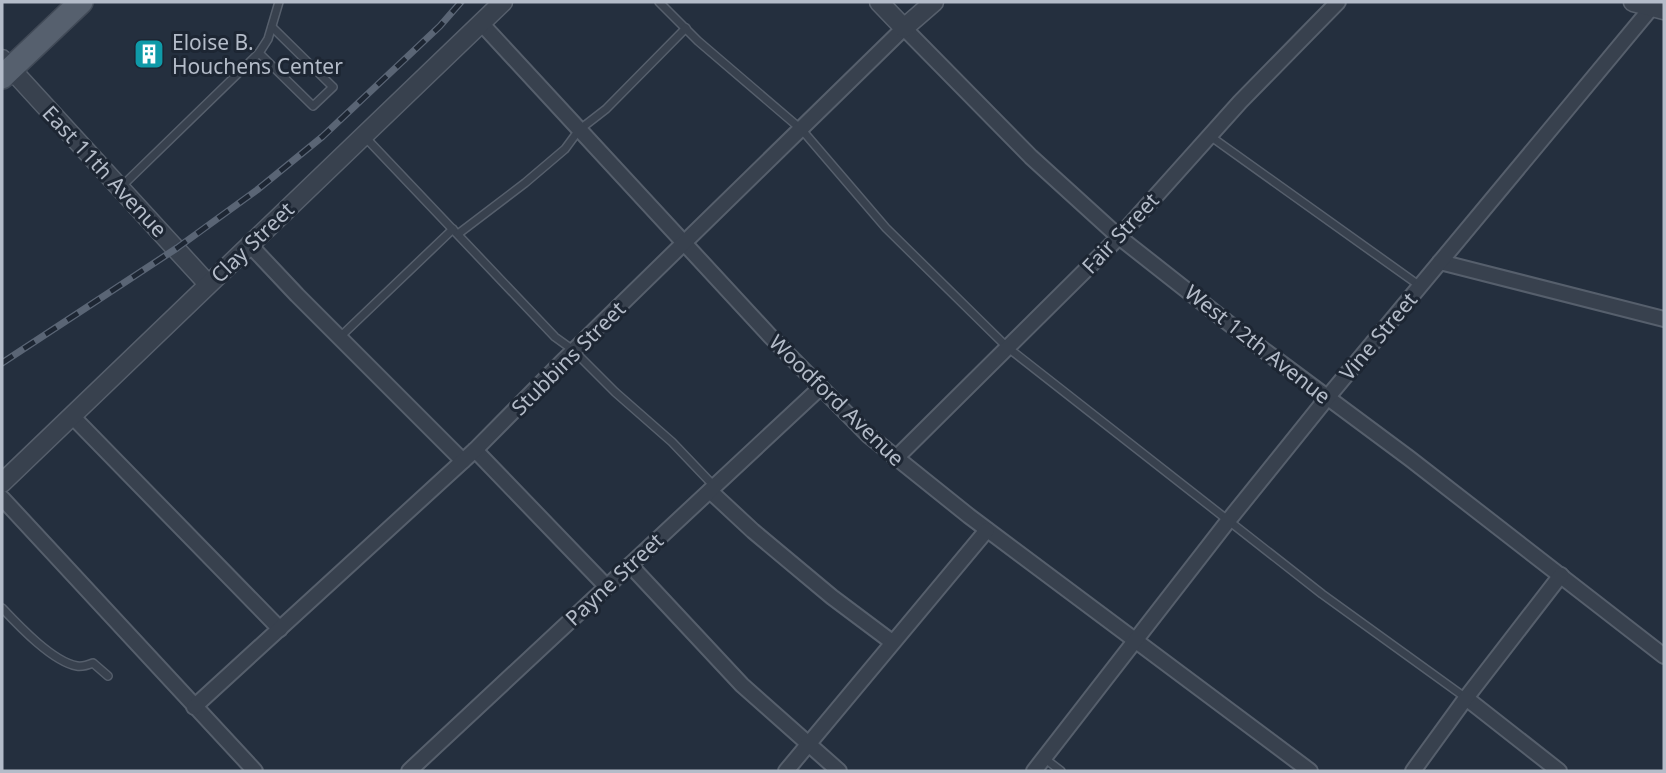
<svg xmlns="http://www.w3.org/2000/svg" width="1666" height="773" viewBox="0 0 1666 773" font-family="'Noto Sans',sans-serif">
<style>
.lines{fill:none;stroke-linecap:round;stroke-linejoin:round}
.service-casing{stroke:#565f6c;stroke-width:10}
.minor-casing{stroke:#565f6c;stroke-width:18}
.tertiary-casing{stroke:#565f6c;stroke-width:21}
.primary-casing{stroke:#414a57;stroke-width:26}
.service{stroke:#38414e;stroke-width:7}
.minor{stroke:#38414e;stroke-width:14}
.tertiary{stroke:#38414e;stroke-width:18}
.primary{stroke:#56606e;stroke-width:23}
.rail-casing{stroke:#5a6575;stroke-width:7}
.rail{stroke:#1d2633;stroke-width:4.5;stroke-dasharray:13;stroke-linecap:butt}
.labels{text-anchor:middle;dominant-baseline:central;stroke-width:6;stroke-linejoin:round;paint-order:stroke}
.poi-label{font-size:21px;fill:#b4bcc9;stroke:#1d2633;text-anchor:start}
.street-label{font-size:21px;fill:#b4bcc9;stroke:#1d2633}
</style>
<rect width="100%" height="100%" fill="#242f3e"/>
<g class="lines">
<g class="service-casing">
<g id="service">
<polyline points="659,2 698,41 802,130 886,228 1007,347 1322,594 1466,698"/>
<polyline points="259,53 313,106 333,87 272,27"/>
<polyline points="364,136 555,337 573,350 615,392 672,442 714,486"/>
<polyline points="1210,136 1420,286"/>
<polyline points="121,187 259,53 268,39 279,2"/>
<polyline points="458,234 525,183 565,149 579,130 606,109 686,28"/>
<polyline points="340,337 453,229"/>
<path d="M2,608C19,626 53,662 77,666C83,667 88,665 93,663L108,676"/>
<polyline points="1044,758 1061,771"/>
</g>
</g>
<g class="minor-casing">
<g id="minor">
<polyline points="481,23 770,336 868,435 969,516 1310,771"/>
<polyline points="249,244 297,295 463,461"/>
<polyline points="1440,262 1664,319"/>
<polyline points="72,416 280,629"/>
<polyline points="475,450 606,586"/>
<polyline points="895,459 1119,237 1240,102 1338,2"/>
<polyline points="710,491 753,531 832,597 892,642"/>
<polyline points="2,498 255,771"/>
<polyline points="630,565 742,685 839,771"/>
<polyline points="1466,698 1559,771"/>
<polyline points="194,707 475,450 563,361 904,28 1031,157 1119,237 1246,337 1409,458 1664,656"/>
<polyline points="409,771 820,388"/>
<polyline points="786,771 987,530"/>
<polyline points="1034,771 1228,521 1327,398 1652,7"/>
<polyline points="1413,771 1466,698 1561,575"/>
</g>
</g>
<g class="tertiary-casing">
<g id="tertiary">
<polyline points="879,2 904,28 934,2"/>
<polyline points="1633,2 1664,10"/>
<polyline points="2,59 208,284"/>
<polyline points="2,483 503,2"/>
</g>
</g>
<g class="primary-casing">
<polyline id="primary" points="2,77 81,2"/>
</g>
<use href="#service" class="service"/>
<use href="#minor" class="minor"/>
<use href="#tertiary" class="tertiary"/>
<use href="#primary" class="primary"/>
<g class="rail-casing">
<polyline id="rail" points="2,363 177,248 257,190 322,137 440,26 461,2"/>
</g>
<use href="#rail" class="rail"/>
</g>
<defs>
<g id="building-square" transform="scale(1.575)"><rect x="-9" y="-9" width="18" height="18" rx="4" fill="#0f9aa8" stroke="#1d2633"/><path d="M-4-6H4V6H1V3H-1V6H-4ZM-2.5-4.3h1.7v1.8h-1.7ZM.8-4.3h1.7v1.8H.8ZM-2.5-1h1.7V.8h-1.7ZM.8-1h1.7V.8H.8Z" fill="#fff"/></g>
</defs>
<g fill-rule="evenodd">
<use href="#building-square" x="149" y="54"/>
</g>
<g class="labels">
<g class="poi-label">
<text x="172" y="42">Eloise B.<tspan x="172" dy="24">Houchens Center</tspan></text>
</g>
<g class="street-label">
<text transform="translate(105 171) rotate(47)">East 11th Avenue</text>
<text transform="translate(1120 233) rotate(-47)">Fair Street</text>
<text transform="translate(252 242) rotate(-44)">Clay Street</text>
<text transform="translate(1378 336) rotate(-50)">Vine Street</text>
<text transform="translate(1258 344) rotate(38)">West 12th Avenue</text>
<text transform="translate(568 358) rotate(-45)">Stubbins Street</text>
<text transform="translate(837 400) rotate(44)">Woodford Avenue</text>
<text transform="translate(614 579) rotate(-43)">Payne Street</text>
</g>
</g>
<rect width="1666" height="773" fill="none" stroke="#b4bcc9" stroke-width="7"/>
</svg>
